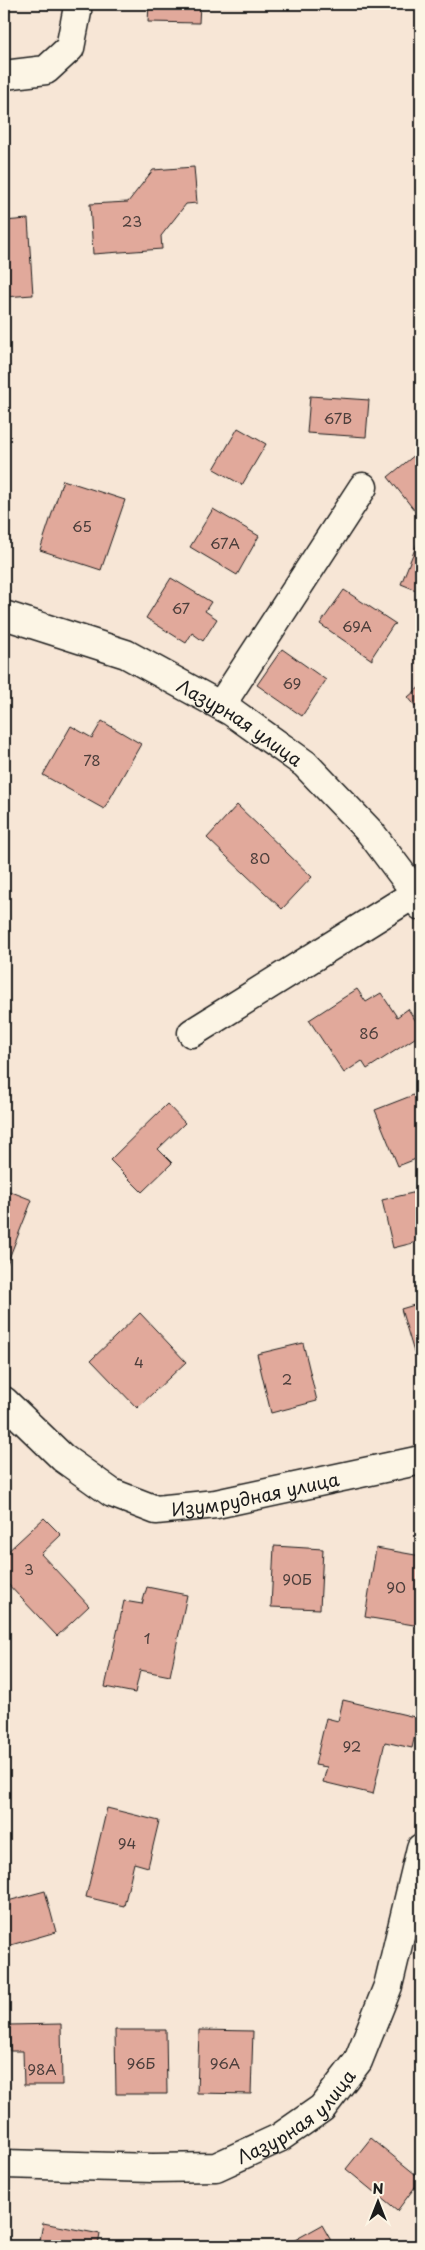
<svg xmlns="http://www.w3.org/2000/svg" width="425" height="2250" viewBox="0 0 425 2250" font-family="'Playpen Sans',sans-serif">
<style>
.building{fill:#e1a99b;stroke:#1c1c1c}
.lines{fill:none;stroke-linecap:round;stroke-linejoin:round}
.minor-casing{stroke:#1c1c1c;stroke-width:31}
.minor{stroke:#fcf5e5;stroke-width:28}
.labels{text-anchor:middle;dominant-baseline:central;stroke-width:4;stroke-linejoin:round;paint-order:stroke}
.number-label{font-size:15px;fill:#4d3f3c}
.street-label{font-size:18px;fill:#1c1c1c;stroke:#fcf5e5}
</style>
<rect width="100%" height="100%" fill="#f7e6d6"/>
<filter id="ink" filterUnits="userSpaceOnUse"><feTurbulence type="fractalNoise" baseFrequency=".02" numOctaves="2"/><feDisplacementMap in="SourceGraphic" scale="10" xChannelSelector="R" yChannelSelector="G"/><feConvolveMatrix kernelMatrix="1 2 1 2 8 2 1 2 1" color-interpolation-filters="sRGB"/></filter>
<g filter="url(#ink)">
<g class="building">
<polygon points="149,4 200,4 199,23 148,22"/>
<polygon points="194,167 197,203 186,204 161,236 162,249 93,254 90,204 128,202 153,170"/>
<polygon points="28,219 33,295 4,297 4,221"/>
<polygon points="310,396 369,400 366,437 307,433"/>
<polygon points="238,428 266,444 242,485 214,469"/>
<polygon points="416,454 421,460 421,506 415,511 388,477"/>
<polygon points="63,480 125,500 101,570 40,550"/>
<polygon points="213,509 259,536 237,575 190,547"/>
<polygon points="417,544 421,546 421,592 401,584"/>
<polygon points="171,578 211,602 205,611 217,619 203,641 192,633 186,643 146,618"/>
<polygon points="344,590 396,624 393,625 372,657 372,660 320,624"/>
<polygon points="282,649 326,680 302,716 257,685"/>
<polygon points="421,686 421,713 408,697"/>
<polygon points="102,721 141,744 104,809 43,775 71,726 92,738"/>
<polygon points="237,805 312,877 282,909 207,838"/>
<polygon points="357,989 366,1002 381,993 397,1017 408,1009 421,1029 421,1034 367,1069 362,1061 344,1073 309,1020"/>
<polygon points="421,1092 421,1157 398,1166 375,1110"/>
<polygon points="167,1104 185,1123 158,1149 172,1163 142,1192 110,1160"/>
<polygon points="4,1189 32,1200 4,1271"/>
<polygon points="421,1191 421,1241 393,1248 382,1200"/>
<polygon points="421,1303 421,1357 416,1359 401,1309"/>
<polygon points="140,1313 186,1362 137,1408 91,1360"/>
<polygon points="303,1343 317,1401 271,1413 257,1354"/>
<polygon points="44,1518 61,1535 41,1554 89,1606 57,1636 4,1580 4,1555"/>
<polygon points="274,1546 323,1549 320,1609 271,1607"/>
<polygon points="376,1548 421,1556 420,1626 365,1617"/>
<polygon points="147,1587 187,1595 170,1676 140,1670 135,1693 105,1687 124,1601 142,1604"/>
<polygon points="343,1700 419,1718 412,1748 385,1742 373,1794 323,1782 327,1767 315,1765 326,1718 338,1721"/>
<polygon points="107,1808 159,1821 148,1867 134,1863 124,1906 86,1897"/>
<polygon points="45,1891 56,1932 4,1947 4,1902"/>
<polygon points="61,2024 62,2085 24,2085 23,2051 10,2051 9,2025"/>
<polygon points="115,2030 166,2030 167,2094 116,2094"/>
<polygon points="199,2030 253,2031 251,2094 197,2093"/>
<polygon points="371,2138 421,2179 397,2211 346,2169"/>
<polygon points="43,2223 100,2234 98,2246 39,2246"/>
<polygon points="322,2225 334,2246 284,2246"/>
</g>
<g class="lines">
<g class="minor-casing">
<g id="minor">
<polyline points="4,75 46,70 70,48 77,12 77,4"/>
<path id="s1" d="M4,615L126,654L232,712L305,764L371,833L416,893L421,906"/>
<polyline points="221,705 363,487"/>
<polyline points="192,1033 416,893"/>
<path id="s2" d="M4,1401L63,1458L112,1493L156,1510L216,1504L421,1460"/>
<path id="s3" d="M4,2164L153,2168L216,2167L279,2138L322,2108L358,2061L388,1986L421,1848"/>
</g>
</g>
<use href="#minor" class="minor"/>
</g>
</g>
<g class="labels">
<g class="number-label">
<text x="132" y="220">23</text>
<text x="338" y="417">67В</text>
<text x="82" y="525">65</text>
<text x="225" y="542">67А</text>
<text x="181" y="607">67</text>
<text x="357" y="625">69А</text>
<text x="292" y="682">69</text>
<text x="92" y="759">78</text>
<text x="260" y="857">80</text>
<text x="369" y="1032">86</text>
<text x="139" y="1361">4</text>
<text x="287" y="1378">2</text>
<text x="29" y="1568">3</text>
<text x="297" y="1578">90Б</text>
<text x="396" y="1586">90</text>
<text x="147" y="1637">1</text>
<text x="352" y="1745">92</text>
<text x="127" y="1842">94</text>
<text x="141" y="2062">96Б</text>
<text x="225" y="2062">96А</text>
<text x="42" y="2068">98А</text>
</g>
<g class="street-label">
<text stroke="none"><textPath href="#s1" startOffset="261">Лазурная улица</textPath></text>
<text stroke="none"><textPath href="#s2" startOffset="290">Изумрудная улица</textPath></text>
<text stroke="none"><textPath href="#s3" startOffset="308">Лазурная улица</textPath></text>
</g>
</g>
<rect width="425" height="2250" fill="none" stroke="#fcf5e5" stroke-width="20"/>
<rect x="10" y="10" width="405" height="2230" fill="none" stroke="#1c1c1c" stroke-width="2" filter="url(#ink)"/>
<g transform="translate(378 2202)" stroke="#fcf5e5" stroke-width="4" paint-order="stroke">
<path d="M0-4L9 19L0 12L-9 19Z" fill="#1c1c1c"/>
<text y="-8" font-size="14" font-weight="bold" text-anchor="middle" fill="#1c1c1c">N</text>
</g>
</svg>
